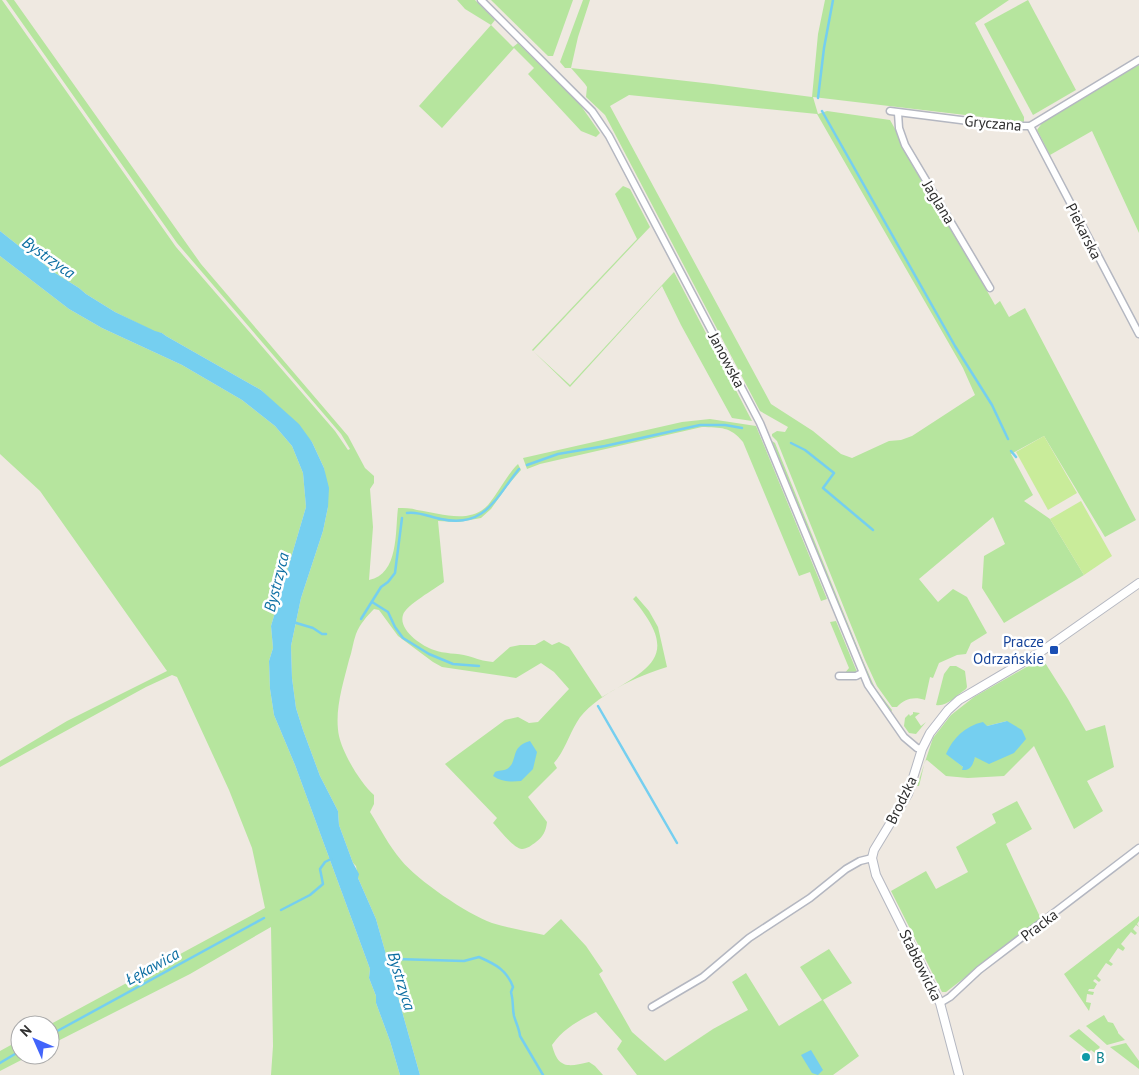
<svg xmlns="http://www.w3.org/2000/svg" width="1139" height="1075" viewBox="0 0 1139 1075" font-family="'PT Sans',sans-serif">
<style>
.green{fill:#b6e59e;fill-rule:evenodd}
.pitch{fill:#c9ec9a}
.water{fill:#75cff0}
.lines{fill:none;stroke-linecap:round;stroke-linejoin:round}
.stream{stroke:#75cff0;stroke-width:2.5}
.minor-casing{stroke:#b4b7c1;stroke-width:9}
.tertiary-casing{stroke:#b4b7c1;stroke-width:10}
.minor{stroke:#fff;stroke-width:6}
.tertiary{stroke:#fff;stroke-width:8}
.transit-dot{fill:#1a4fb4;stroke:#fff;stroke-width:2}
.culture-dot{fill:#0f9aa8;stroke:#fff;stroke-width:2}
.labels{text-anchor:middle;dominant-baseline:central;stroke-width:5;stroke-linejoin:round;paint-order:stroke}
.street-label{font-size:15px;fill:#2e2e2e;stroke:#fff}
.transit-label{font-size:15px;fill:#164399;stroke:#fff;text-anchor:end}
.culture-label{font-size:15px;fill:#0d838f;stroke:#fff;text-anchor:start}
.water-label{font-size:16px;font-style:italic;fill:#0d6fa3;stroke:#fff}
</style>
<rect width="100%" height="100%" fill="#efe9e1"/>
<g class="green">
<path d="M0,0H2L176,247L335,431L348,450L350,449L341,434L177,243L6,0H14L201,264L348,436L365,468L374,476V483L370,489L373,527L369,580C399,574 395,532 398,508C404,508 411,508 417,510C440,513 469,525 488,505C499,492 506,476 518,464L521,470L508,485L491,509L481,518L459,522L438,521L444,582C435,589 406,605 403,615C398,630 422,646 434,650C444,654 457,653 468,656C478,659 482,661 493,662L510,647L520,645H535L544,640L552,645L559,642L569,647L602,697C653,667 680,655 633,599L636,596L649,611L658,627L667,667C639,675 592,697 577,722C569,735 564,752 554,763L557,768L528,797L547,822C546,831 543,837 536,842C532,845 527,849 522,849C514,849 499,829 493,823L497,818L445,764L505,720L518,717L529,723L538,722L569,689L554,672L541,663L516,678L442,667L433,662L398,636L379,610L374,609C367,616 360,624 356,634C353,642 352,652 349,660C343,684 334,711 339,736C343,754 361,784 374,795V804L370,812C380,828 389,846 401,860C417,880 467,914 492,923C508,928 527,931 544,935L561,919L586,946L603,971L599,974L632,1032L665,1061L713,1029L748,1010L732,982L746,973L779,1026L822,1000L800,967L829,949L852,983L823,1000L859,1056L833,1075H637L617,1049L622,1041L596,1012C579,1020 563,1029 552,1045C558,1069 568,1067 589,1062L595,1066L603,1075H420L376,919L358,878L356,866L353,863L339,825L338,811L320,776L303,730L296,708L292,678L291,646L301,598L323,531L328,507L324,468L312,442L261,390L166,336L162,333L155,332L115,312L86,294L79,288L55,273L34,256L29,254L0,231Z"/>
<polygon points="457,0 475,0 495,20 491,25 513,47 518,43 579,103 600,133 596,137 581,131 528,74 534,68 514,48 442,128 419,106 491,25 465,9"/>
<polygon points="491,0 573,0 553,56 548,56"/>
<path d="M583,0H590L578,37L571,68L713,84L812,97L818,34L825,0H1009L975,23L1024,117V122L813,97L818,114L827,111L890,120L995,305L1000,301L1009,317L1025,308L1136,520L1105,537L1044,436L1011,454L1033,495L1024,501L1050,519L1084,575L1004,623L982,588L984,556L1005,544L993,517L919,579L938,602L953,589L967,597L987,633L971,643L966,654L957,655L939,663L933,678L930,677L925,700C914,696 904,699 897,707H892L877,686L865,660L777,441L772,436V434L777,431L785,432L788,427L760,411L605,115L586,97L587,87L585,84L571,68H565L560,62ZM629,95L817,114L963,368L975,395L912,436L901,440L889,441L852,458L841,454L813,431L771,404L610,106Z"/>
<polygon points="1028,0 1076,90 1033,115 984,24"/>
<polygon points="1139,65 1139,233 1092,131 1050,155 1037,130 1042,123 1081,98"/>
<polygon points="623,186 630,189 650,227 533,351 570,385 674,272 752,421 732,418 681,325 662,286 570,387 532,350 637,239 615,194"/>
<polygon points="0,256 69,309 102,328 182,365 242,400 275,426 292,446 303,473 306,507 271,626 273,648 269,661 270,689 274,715 295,765 370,969 369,978 376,996 376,1003 390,1041 400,1075 271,1075 273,1046 271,927 190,974 50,1045 49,1025 265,908 252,848 229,790 177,677 172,675 146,687 0,767 0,761 67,721 167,671 40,491 0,454"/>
<path d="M710,419L756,426L827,599L821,601L810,572L799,576L743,442C730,426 721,428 702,427L540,464L527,469L523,458L682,422Z"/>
<polygon points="772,441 775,443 863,661 875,688 892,710 891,712 889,711 873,688 861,662"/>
<polygon points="836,621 857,672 853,675 844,674 849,668 830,622"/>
<path d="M1042,658L1068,699L1086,731L1105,725L1114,767L1087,781L1103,811L1074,829L1034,746L1004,776L968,778L946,776L927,760L925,761L919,786H917L933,738L951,715L974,697ZM1007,721L975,757L963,767L949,755L987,726Z"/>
<path d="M950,666H956L965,671L967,687L966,689C957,695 947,707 936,705L944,674Z"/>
<polygon points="913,712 920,713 915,717 921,726 926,722 916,734 909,733 904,726 905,718 909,714 910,716 913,714"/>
<polygon points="1017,801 1032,829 1006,844 1041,919 946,992 942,992 891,891 926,871 936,889 968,872 956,847 996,823 992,814"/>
<polygon points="1139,916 1139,921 1137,924 1139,927 1136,925 1133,929 1137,933 1135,935 1131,932 1121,944 1125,948 1123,951 1118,948 1109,961 1113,964 1111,966 1106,963 1097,976 1101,980 1099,982 1095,979 1093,981 1097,984 1094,989 1089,989 1088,991 1094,992 1093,995 1087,994 1086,1002 1091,1003 1089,1011 1064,974"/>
<polygon points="1104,1015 1108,1022 1113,1023 1118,1032 1118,1033 1125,1040 1107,1045 1086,1026"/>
<polygon points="1079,1029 1100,1047 1095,1053 1091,1050 1089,1052 1069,1036"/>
<polygon points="20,1040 20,1055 31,1055 0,1071 0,1051"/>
<polygon points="1126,1043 1139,1061 1139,1069 1110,1047"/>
</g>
<g class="pitch">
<polygon points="1044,436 1077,493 1048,510 1016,452"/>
<polygon points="1081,501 1112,556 1084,575 1050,519"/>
</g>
<g class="water">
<polygon points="0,231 29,254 34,256 55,273 79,288 86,294 115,312 155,331 162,333 166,336 261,390 299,424 312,442 324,468 329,488 328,507 323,531 301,598 291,646 292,678 296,708 303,730 320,776 338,811 339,825 353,863 359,874 358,878 376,919 420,1075 400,1075 390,1041 376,1003 376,996 369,978 370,969 295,765 274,715 270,689 269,661 273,648 271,626 306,507 303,473 292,446 275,426 242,400 182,365 102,328 69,309 0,256"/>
<path d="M1007,721L1022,730L1026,739L1014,753L989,764L975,757C973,764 971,771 962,770L963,767L946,754C953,738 965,726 983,722L987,726Z"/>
<path d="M530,741L537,752L533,769L521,781C511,782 502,782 493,776L495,772C498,770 504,771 507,769C519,761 509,747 530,741Z"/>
<polygon points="811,1050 823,1070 818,1075 812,1073 801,1055"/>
</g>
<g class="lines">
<g class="stream">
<polyline points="818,98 824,48 833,0"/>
<polyline points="822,111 955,346 992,405 1008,439"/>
<polyline points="791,443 805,450 834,473 823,488 873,530"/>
<polyline points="1011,451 1016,457"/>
<polyline points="527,465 558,454 605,446 700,425 725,425 742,428"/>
<path d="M407,513C418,511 430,517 441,519C485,529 496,497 519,469"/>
<polyline points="372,602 388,612 395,627 403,638 429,654 453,664 479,666"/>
<polyline points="361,619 381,587 388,582 395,573 402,518"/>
<polyline points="293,622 313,628 322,634 326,634"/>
<polyline points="598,706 677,843"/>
<polyline points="281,910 310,895 323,884 320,869 325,862 331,859"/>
<path d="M386,963L396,959L464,961L479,957C495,964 507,970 513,987L511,992C514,1003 512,1007 514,1016C516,1023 519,1028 520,1036L543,1075"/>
<polyline points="50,1035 264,918"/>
<polyline points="0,1063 20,1051"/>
</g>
<g class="minor-casing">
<g id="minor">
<polyline points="481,0 592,111 609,136 760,423 868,685 904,737 917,748 922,749"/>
<polyline points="890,111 1008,126 1030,126 1139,60"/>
<polyline points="898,113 899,128 905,145 990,288"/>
<polyline points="1030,126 1139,334"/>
<polyline points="839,676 856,676 862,673"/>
<polyline points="940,1003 950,997 979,970 1139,848"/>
<polyline points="652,1007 703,977 749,938 810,898 846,869 860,861 872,858"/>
</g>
</g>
<g class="tertiary-casing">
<polyline id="tertiary" points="959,1075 940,1003 876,875 872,858 874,850 908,794 922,749 930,733 948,710 959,700 1042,651 1139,583"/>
</g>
<use href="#minor" class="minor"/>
<use href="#tertiary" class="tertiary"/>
</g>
<rect class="transit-dot" x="1049" y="645" width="10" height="10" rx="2.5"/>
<circle class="culture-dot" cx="1086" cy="1057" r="5"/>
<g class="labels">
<g class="street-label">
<text transform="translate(993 123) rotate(5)">Gryczana</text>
<text transform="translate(939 202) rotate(59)">Jaglana</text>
<text transform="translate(1084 231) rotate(63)">Piekarska</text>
<text transform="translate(727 360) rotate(62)">Janowska</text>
<text transform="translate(901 800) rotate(-64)">Brodzka</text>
<text transform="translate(1039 925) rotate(-37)">Pracka</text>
<text transform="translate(921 965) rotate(64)">Stabłowicka</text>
</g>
<g class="transit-label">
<text x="1044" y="641">Pracze<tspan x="1044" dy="17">Odrzańskie</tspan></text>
</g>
<g class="culture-label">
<text x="1096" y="1057">B</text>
</g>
<g class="water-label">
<text transform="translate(49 257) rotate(35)">Bystrzyca</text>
<text transform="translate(276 582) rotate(-76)">Bystrzyca</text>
<text transform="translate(152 966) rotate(-29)">Łękawica</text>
<text transform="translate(402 981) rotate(73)">Bystrzyca</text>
</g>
</g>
<g transform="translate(35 1040) rotate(315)"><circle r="24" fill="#ffffff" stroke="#ababab"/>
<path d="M0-4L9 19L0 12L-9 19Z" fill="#4264fb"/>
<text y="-8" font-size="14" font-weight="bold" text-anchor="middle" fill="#2e2e2e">N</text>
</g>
</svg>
